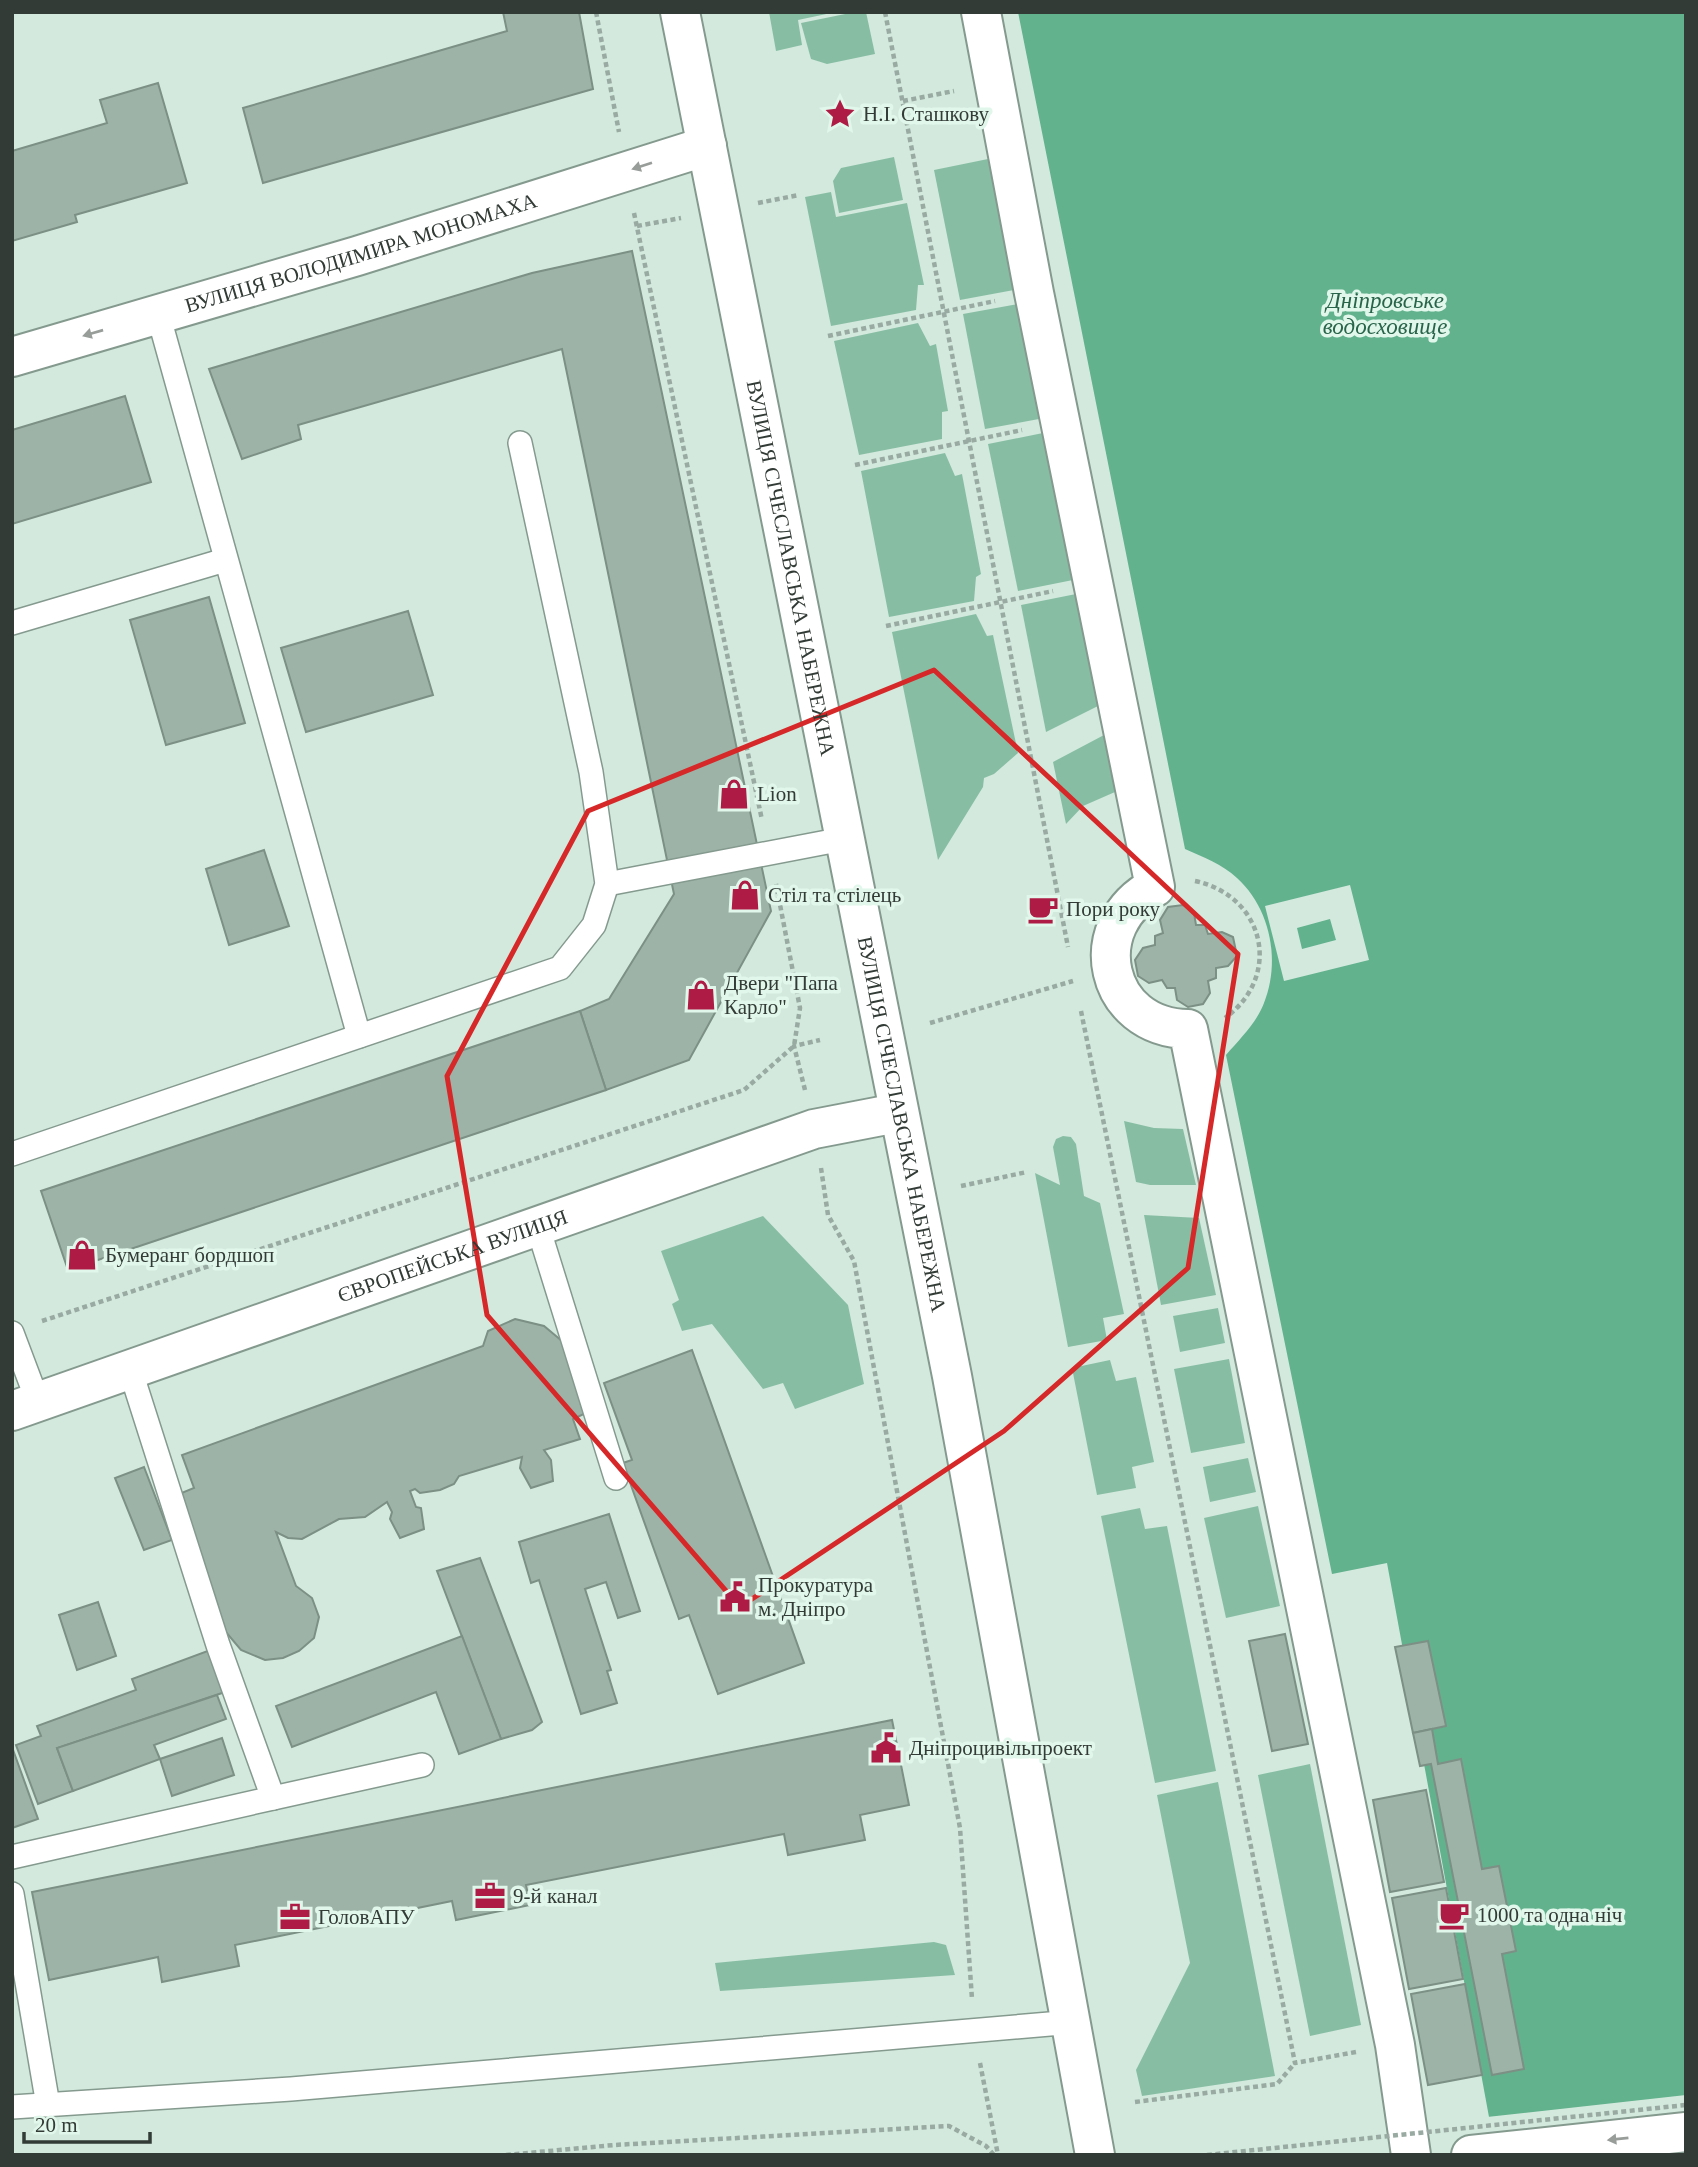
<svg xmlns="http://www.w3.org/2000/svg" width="1698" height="2167" viewBox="0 0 1698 2167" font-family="Georgia,serif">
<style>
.green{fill:#87bea3}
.water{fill:#62b28d}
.pier{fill:#d3e9de;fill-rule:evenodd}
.building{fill:#9eb3a8;stroke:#7c9085;stroke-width:2}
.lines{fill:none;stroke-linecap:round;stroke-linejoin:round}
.lane-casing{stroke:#859a8f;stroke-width:26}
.street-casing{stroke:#859a8f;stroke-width:42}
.secondary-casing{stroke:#859a8f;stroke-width:42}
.primary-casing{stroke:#859a8f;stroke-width:42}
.path{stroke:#98aaa1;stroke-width:4.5;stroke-dasharray:5 3.5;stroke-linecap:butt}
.lane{stroke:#fff;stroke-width:23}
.street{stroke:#fff;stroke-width:38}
.secondary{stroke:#fff;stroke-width:38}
.primary{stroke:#fff;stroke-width:38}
.path-bridge{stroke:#98aaa1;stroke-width:4.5;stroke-dasharray:5 3.5;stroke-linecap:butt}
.oneway{fill:#989d9a}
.marked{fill:none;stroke:#d62828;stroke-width:5;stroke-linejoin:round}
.labels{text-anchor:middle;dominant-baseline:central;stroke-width:7;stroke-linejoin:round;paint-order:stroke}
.poi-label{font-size:21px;fill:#323b36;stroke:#e1f7eb;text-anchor:start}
.street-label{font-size:21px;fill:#323b36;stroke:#e1f7eb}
.water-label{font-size:23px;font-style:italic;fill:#28644a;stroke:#e1f7eb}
</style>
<rect width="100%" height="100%" fill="#d3e9de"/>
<g class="green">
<polygon points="769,12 836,12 798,20 802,45 776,51"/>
<polygon points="855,12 866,12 875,54 827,64 811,59 801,23"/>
<polygon points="894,157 903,200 839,213 833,181 841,168"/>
<polygon points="988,159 1014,290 960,300 934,170"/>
<polygon points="831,192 836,217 907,203 924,285 918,285 916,310 831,326 805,197"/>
<polygon points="1018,304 1039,419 985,429 963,314"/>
<polygon points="918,323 930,346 936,344 948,411 942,412 942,439 859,455 834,341"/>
<polygon points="1043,433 1073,580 1018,591 988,444"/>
<polygon points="945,453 955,476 962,474 981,574 976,577 974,601 889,617 861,471"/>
<polygon points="1076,594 1098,706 1046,732 1021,605"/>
<polygon points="976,614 987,636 993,635 1018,753 994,774 984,778 983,787 938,860 892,632"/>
<polygon points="1104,735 1115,792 1083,806 1066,824 1053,762"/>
<polygon points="1124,1121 1154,1128 1183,1129 1196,1185 1150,1185 1136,1182"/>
<polygon points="1063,1136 1071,1137 1076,1144 1084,1196 1100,1203 1124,1314 1103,1318 1107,1340 1068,1347 1035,1173 1060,1185 1053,1147 1056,1139"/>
<polygon points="1144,1215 1199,1218 1216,1295 1161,1305"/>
<polygon points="763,1216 848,1305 864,1384 795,1409 783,1383 763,1389 712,1324 682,1331 672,1304 679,1300 661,1251"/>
<polygon points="1218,1308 1225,1343 1180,1352 1173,1316"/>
<polygon points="1229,1359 1245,1443 1191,1453 1174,1369"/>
<polygon points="1110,1360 1116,1381 1136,1377 1154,1462 1132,1467 1136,1488 1097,1495 1072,1368"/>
<polygon points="1248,1458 1256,1492 1210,1502 1203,1467"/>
<polygon points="1258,1506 1280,1606 1226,1618 1204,1518"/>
<polygon points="1140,1508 1145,1529 1167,1526 1216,1771 1155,1783 1101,1516"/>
<polygon points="1310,1764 1361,2025 1310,2036 1258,1775"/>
<polygon points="1218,1782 1275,2076 1142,2096 1136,2070 1190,1963 1157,1795"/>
<polygon points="934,1942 946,1945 955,1975 720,1991 715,1963"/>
</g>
<path class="water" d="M1018,12H1686V2155H1496L1387,1563L1332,1574L1226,1055C1240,1039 1257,1022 1264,1003C1281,960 1270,908 1237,878C1222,864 1203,857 1185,849Z"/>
<g class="pier">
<path d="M1350,885L1369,960L1284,981L1265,906ZM1330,919L1336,940L1302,949L1297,928Z"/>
<polygon points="1686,2095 1686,2155 1493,2155 1487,2117"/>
</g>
<g class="building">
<polygon points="503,12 579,12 593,89 263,183 243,108 507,31"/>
<polygon points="158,83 187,183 75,215 77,222 12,241 12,151 107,123 100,100"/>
<polygon points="632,251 771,911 689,1060 606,1090 580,1011 609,999 674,894 562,349 298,425 301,439 242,459 209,369 532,273"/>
<polygon points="125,396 151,482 12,524 12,430"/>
<polygon points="209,597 245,723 166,745 130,620"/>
<polygon points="408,611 433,695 306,732 281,648"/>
<polygon points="264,850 289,926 229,945 206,869"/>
<polygon points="1183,905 1194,913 1196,925 1205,925 1208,934 1222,932 1233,937 1237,956 1228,966 1216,968 1216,978 1208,981 1210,993 1203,1004 1188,1007 1177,1000 1175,988 1167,988 1162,980 1149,983 1138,976 1135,960 1143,948 1155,945 1155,936 1163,933 1160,920 1168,907"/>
<polygon points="580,1011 606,1090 68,1270 41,1191"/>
<polygon points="515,1319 544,1326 562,1341 586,1413 573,1419 580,1439 544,1450 551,1460 553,1481 531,1488 520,1468 522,1457 459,1476 454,1484 440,1490 420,1493 415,1489 410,1491 416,1507 421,1508 424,1529 400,1538 390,1519 392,1512 387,1502 365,1517 339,1519 302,1539 288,1538 276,1532 296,1586 312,1598 319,1617 314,1638 299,1651 283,1658 265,1660 241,1650 225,1631 179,1494 194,1488 182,1455 483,1346 488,1331"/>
<polygon points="692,1350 804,1663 718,1694 689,1615 679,1619 623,1463 632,1460 604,1383"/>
<polygon points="144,1467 172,1540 144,1550 115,1478"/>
<polygon points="609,1514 640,1611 618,1618 606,1582 585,1589 611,1670 607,1671 617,1703 581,1714 539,1580 531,1583 519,1542"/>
<polygon points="480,1558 542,1722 532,1730 501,1739 437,1571"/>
<polygon points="98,1602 116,1656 77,1670 59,1615"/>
<polygon points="1285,1634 1308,1744 1272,1751 1249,1641"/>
<polygon points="462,1636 501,1739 459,1754 436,1692 292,1747 276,1706"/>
<polygon points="1428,1641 1446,1726 1413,1733 1395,1647"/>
<polygon points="213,1649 228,1691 57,1748 73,1791 38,1804 16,1745 41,1736 37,1726 136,1690 132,1679"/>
<polygon points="217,1695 226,1719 154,1745 160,1759 73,1791 57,1748"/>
<polygon points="892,1720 909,1805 860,1815 865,1840 788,1855 784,1834 526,1885 530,1905 456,1920 452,1901 235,1945 239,1966 162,1982 158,1957 49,1980 32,1892"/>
<polygon points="1432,1729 1438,1764 1461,1759 1482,1869 1499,1866 1516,1951 1502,1954 1524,2069 1492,2075 1431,1764 1420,1766 1413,1733"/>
<polygon points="222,1738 234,1775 172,1796 160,1759"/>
<polygon points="12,1747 38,1819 12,1828"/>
<polygon points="1426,1790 1444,1882 1390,1892 1373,1800"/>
<polygon points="1446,1888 1463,1979 1409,1989 1392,1898"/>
<polygon points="1465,1984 1482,2075 1428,2085 1411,1994"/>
</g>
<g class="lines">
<g class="lane-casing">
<g id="lane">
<polyline points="158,314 359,1036"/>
<polyline points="12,623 225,560"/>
<polyline points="607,884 843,839"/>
<polyline points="12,1154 560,968 594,925 607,884 591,772 520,443"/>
<polyline points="537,1224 616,1478"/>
<polyline points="12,1333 38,1402"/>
<polyline points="273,1798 422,1765"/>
<polyline points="12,1857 273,1798 218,1645 130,1369"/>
<polyline points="12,1894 48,2105"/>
<polyline points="12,2107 291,2089 1073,2022"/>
</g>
</g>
<g class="street-casing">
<path id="street" d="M981,12L1034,293L1155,887C1082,925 1104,1028 1188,1029L1395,2045L1411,2155"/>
</g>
<g class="secondary-casing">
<g id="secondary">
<path id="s1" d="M12,357L357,256L707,146"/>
<path id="s2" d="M12,1411L814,1129L897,1113"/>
</g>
</g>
<g class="primary-casing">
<g id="primary">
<path id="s3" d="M680,12L952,1376L1095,2155"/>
<polyline points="1471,2155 1686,2132"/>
</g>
</g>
<g class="path">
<polyline points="596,12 619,132"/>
<polyline points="885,12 1068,947"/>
<polyline points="903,101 954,91"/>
<polyline points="758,203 799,195"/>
<polyline points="634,213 762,820"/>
<polyline points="637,226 681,218"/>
<polyline points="828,336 995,301"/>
<polyline points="855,465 1022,430"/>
<polyline points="886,626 1053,591"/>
<path d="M1195,881C1265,896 1283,976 1225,1018"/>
<polyline points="1081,1011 1295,2063 1356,2052"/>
<polyline points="930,1023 1073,981"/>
<polyline points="805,1090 794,1046 820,1040"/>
<polyline points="821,1168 828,1215 854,1261 960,1828 972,1999"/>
<polyline points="961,1186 1027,1172"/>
<polyline points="42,1321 744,1090 794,1046 800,1008 776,884"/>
<polyline points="980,2063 998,2155"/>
<polyline points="1135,2102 1277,2084 1295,2063"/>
<polyline points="506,2155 614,2145 949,2126 986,2146 994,2155"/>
</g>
<use href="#lane" class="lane"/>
<use href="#street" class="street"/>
<use href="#secondary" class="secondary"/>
<use href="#primary" class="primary"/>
<polyline class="path-bridge" points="1207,2155 1686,2105"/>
</g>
<defs><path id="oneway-solid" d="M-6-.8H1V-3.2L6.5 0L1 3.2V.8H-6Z" transform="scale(1.75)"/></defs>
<g class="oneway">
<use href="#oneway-solid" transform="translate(642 166) rotate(162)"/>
<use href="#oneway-solid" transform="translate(93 333) rotate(164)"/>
<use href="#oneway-solid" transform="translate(1618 2139) rotate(174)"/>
</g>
<path class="marked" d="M934,670L1238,954L1188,1268L1004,1431L740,1607L487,1315L447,1076L588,811Z"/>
<defs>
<g id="sight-bare" transform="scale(2.415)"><path d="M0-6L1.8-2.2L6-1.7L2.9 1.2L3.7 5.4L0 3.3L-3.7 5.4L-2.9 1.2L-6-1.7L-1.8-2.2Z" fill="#ae1b44" stroke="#e1f7eb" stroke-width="2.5" paint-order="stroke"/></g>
<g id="shop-bare" transform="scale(2.415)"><path d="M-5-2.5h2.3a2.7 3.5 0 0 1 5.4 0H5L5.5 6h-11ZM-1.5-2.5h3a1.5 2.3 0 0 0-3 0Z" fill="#ae1b44" stroke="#e1f7eb" stroke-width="2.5" paint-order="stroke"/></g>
<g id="cafe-bare" transform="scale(2.415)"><path d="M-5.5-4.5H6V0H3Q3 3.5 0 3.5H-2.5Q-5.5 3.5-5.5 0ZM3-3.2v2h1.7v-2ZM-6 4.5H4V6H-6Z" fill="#ae1b44" stroke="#e1f7eb" stroke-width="2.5" paint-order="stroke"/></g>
<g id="civic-bare" transform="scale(2.415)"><path d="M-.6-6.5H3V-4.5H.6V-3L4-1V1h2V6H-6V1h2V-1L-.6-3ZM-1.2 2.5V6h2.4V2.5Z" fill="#ae1b44" stroke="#e1f7eb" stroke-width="2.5" paint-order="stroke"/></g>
<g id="office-bare" transform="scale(2.415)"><path d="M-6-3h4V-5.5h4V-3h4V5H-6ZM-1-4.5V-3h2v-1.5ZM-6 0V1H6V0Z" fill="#ae1b44" stroke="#e1f7eb" stroke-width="2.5" paint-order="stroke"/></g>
</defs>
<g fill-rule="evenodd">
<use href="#sight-bare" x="840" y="114"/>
<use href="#shop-bare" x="734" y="794"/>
<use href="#shop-bare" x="745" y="895"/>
<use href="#cafe-bare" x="1043" y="909"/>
<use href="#shop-bare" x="701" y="995"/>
<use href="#shop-bare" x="82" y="1255"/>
<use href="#civic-bare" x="735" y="1597"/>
<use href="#civic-bare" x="886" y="1748"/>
<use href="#office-bare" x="490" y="1896"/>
<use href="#cafe-bare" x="1454" y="1915"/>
<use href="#office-bare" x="295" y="1917"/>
</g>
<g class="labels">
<g class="poi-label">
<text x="863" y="114">Н.І. Сташкову</text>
<text x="757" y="794">Lion</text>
<text x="768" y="895">Стіл та стілець</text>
<text x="1066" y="909">Пори року</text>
<text x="724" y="983">Двери "Папа<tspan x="724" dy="24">Карло"</tspan></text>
<text x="105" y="1255">Бумеранг бордшоп</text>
<text x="758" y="1585">Прокуратура<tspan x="758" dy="24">м. Дніпро</tspan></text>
<text x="909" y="1748">Дніпроцивільпроект</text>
<text x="513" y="1896">9-й канал</text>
<text x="1477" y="1915">1000 та одна ніч</text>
<text x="318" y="1917">ГоловАПУ</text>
</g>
<g class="street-label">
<text stroke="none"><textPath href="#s1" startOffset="364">ВУЛИЦЯ ВОЛОДИМИРА МОНОМАХА</textPath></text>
<text stroke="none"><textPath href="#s3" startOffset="567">ВУЛИЦЯ СІЧЕСЛАВСЬКА НАБЕРЕЖНА</textPath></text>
<text stroke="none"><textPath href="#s3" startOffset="1134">ВУЛИЦЯ СІЧЕСЛАВСЬКА НАБЕРЕЖНА</textPath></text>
<text stroke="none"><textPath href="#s2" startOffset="467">ЄВРОПЕЙСЬКА ВУЛИЦЯ</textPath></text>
</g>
<g class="water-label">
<text x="1385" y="300">Дніпровське<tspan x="1385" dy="26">водосховище</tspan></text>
</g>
</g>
<rect width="1698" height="2167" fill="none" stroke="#323b36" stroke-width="28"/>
<path d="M24 2132v10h126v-10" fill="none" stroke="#323b36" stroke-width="3.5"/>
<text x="35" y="2132" font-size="21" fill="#323b36" stroke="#e1f7eb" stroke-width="5" paint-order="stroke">20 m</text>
</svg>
